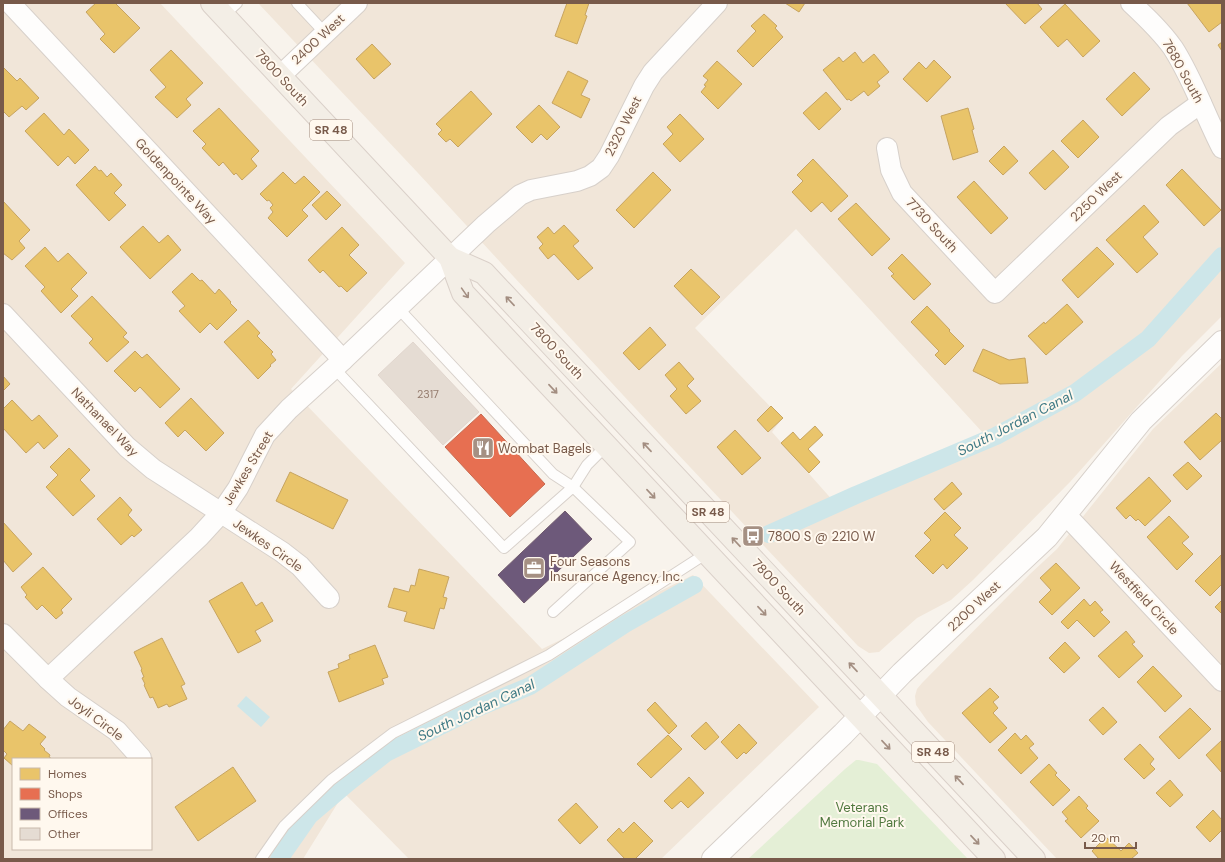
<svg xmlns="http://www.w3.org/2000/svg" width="1225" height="862" viewBox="0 0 1225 862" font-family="'DM Sans',sans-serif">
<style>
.residential{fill:#f1e6d9;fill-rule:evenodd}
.green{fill:#e4efd6}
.water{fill:#cde6e9}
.homes{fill:#e9c46a;stroke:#c7a460}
.shops{fill:#e76f51;stroke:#c6694f}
.offices{fill:#6d597a;stroke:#70596c}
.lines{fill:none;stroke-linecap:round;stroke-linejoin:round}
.canal{stroke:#cde6e9;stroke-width:18}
.building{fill:#e5dcd3;stroke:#e1d6ce}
.service-casing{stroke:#d7d0ca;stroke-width:12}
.minor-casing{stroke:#d7d0ca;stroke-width:22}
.tertiary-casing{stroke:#d7d0ca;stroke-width:24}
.primary-casing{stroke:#dad0c9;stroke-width:24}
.service{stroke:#fefdfc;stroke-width:10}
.minor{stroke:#fefdfc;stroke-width:20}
.tertiary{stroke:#fefdfc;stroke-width:22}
.primary{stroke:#f3eee6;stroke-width:22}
.oneway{stroke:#a38e81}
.labels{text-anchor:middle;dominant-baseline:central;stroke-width:4;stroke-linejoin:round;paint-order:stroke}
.number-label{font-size:11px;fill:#957c6e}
.shield{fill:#fff8ee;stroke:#a0897b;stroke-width:1}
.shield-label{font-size:12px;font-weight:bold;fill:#785a4a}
.street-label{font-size:13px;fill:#785a4a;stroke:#fff8ee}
.poi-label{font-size:13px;fill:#785a4a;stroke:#fff8ee;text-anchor:start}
.park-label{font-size:13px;fill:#50783e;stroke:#fff8ee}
.water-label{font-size:14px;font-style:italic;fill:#3f7a85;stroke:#fff8ee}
</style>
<rect width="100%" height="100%" fill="#f8f3ec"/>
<g class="residential">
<path d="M3,3H160L405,263L291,389L542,649L693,575L819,707L661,859H409L344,793L303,859H3ZM13,759H151V849H13Z"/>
<path d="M258,3H1222V316L1182,356L1070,482L973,580L951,600L917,618L879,652L869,653L858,646L659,434L418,173ZM796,229L984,434L835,503L772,432L782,419L695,328Z"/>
<polygon points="1222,363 1222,859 1057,859 928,722 916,705 915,696 917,689 922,683 1030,574 1057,549 1153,429"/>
</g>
<polygon class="green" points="856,760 859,760 877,764 968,859 748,859 845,769"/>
<polygon class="water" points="246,696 270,717 261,727 237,706"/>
<g class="homes">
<polygon points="96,3 115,3 140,28 114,53 100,39 105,34 86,12"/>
<polygon points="567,3 589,3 585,15 587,16 577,44 555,36"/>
<polygon points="785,3 805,3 799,12"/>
<polygon points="1005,3 1037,3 1042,9 1025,24"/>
<polygon points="1187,3 1222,3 1222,22 1209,32"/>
<polygon points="1065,4 1100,41 1083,57 1067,39 1058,47 1040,27"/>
<polygon points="764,14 777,26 775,28 783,37 753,67 737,51 756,31 751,26"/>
<polygon points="1222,42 1222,51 1218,45"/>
<polygon points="372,44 391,64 374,79 356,59"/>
<polygon points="171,50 203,83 186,99 191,105 177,118 155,97 166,87 150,70"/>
<polygon points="855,52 863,63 874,54 889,72 877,82 880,86 868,96 864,91 851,101 849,99 847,100 823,70 839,57 843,62"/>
<polygon points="934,60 951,77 927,102 903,79 919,62 926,69"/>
<polygon points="717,61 742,84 718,109 701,92 706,86 704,85 708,80 703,76"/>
<polygon points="3,67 17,81 20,78 39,98 26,110 22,106 9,117 3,111"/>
<polygon points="568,71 588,81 581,95 590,99 581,118 552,103"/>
<polygon points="1134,72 1150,89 1122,116 1106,99"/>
<polygon points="471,91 492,114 458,147 450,139 446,142 438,134 442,130 436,124"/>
<polygon points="826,92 841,109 819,130 803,113"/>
<polygon points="539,105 560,127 547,140 541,134 532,143 516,127"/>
<polygon points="219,108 259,151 251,159 257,166 242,180 236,173 234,175 223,162 219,166 202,148 206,144 193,131"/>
<polygon points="968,108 974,129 972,130 978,152 953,160 941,116"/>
<polygon points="44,113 64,135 69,129 89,150 75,164 68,156 58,166 25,131"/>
<polygon points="680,114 704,139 680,162 663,144 673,134 667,127"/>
<polygon points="1083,120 1099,137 1078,158 1061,141"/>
<polygon points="1004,146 1018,161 1003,175 989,161"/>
<polygon points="1053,150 1069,167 1045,190 1029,173"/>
<polygon points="813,159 848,196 831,212 822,202 811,212 792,192 803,181 797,175"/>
<polygon points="95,166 99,171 101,170 107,177 111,173 122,185 114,193 126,205 109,221 76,185"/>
<polygon points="1182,169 1221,210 1204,226 1166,185"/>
<polygon points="283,172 295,184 304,176 320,192 302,210 308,216 287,237 268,218 273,212 270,208 273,205 269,200 267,201 260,194"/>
<polygon points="653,172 671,190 634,228 616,210"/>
<polygon points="974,181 1008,218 991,234 957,197"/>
<polygon points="327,191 341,205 326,220 312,205"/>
<polygon points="3,201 30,230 19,241 25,248 12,260 3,253"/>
<polygon points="856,203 890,239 872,256 838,219"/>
<polygon points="1144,205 1159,222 1143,237 1158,254 1137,273 1106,240"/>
<polygon points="564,225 579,241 573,246 593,268 578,280 554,254 548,259 539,248 543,244 537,237 548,227 554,234"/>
<polygon points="143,226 159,243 168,235 181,250 150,279 120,247"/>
<polygon points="342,227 359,245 349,255 367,273 347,292 341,286 339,287 323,270 320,273 308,260"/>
<polygon points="45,247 58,262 68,253 87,273 71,289 78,296 61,313 41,291 45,287 25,266"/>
<polygon points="1097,247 1114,264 1078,298 1062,280"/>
<polygon points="902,254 931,284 914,300 891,276 894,274 888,268"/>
<polygon points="691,269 720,297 702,315 674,286"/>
<polygon points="192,273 200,281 202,280 215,294 219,289 231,302 230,303 237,310 217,330 210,323 200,333 179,311 185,306 172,292"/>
<polygon points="92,296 127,333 123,337 129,342 107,362 89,343 93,339 71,316"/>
<polygon points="1067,304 1083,322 1046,355 1028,336 1044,322 1045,324"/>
<polygon points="927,306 950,330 949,331 964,346 945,365 935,355 939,351 911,322"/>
<polygon points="248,320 260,333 257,336 273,352 271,354 276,360 270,365 271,366 258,379 224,342"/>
<polygon points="650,327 666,345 639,370 623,353"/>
<polygon points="983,349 1009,360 1025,358 1028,383 1000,384 973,371"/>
<polygon points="135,351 142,358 147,354 180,389 160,408 140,387 135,392 114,371"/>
<polygon points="679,362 694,379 687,386 701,401 686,414 670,396 677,389 665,375"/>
<polygon points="3,376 10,384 3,391"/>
<polygon points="191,398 224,433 206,451 185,430 178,437 165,423"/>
<polygon points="12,400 32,421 39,415 58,436 44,449 38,442 26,453 3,428 3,409"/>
<polygon points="771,406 783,418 768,432 757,420"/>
<polygon points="1216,413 1222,419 1222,440 1200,460 1184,442"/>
<polygon points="815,426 823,435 808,449 820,462 809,473 781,443 793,432 800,440"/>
<polygon points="735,430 761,458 742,475 717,447"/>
<polygon points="69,448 90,470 80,480 95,496 73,516 46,487 58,475 50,467"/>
<polygon points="1188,462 1202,476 1187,490 1173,475"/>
<polygon points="290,472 348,500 333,529 276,501"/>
<polygon points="1149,477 1171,501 1145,526 1138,519 1136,521 1130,515 1126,519 1116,508"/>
<polygon points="952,482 962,494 944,510 934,499"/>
<polygon points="120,497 132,510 128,515 142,530 134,537 132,535 121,545 97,519"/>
<polygon points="945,512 961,528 954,535 968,548 947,569 943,564 933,574 915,556 931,540 924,533"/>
<polygon points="1169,516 1189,537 1182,543 1193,554 1177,570 1147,537"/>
<polygon points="3,522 32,554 13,572 3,560"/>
<polygon points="1221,555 1222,584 1210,596 1195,581"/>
<polygon points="1056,563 1080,588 1052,615 1039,602 1051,590 1040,578"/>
<polygon points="43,567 72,599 61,610 63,613 56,619 42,605 37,610 25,597 27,595 21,587"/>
<polygon points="419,569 449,577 443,597 447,598 444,609 440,608 434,629 404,621 407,612 388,607 394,588 409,592 411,585 415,586"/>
<polygon points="242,582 256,606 262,602 273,621 255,631 261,641 238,653 209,601"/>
<polygon points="1084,599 1090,606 1095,601 1103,610 1100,612 1110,622 1094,637 1077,620 1068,629 1061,622"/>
<polygon points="1222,600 1222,614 1215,607"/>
<polygon points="1126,631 1135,642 1132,644 1143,656 1119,678 1098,656"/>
<polygon points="162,638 185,684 181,686 187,699 169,707 167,704 158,708 153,697 150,698 144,685 145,684 142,678 144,677 141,670 142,669 134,652"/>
<polygon points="1065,642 1080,658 1064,673 1049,658"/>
<polygon points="375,645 388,677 382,679 384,684 339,702 328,672 339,668 338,664 350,659 349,655"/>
<polygon points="1153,666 1182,696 1165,712 1137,682"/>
<polygon points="990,688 999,697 993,702 998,708 993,713 1007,728 990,743 962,713"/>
<polygon points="655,702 677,726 669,734 647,710"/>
<polygon points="1103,707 1117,722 1103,735 1089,720"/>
<polygon points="1190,708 1211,729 1179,759 1159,737"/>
<polygon points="10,721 23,731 29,724 46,737 40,744 45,749 44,750 50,755 49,757 52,759 13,759 13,766 4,758 7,754 3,750 3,730"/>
<polygon points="706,722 719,737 705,750 691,736"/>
<polygon points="739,724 757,743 746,754 744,752 737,759 721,742"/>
<polygon points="1015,733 1021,740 1026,735 1034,744 1029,748 1038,758 1021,774 998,750"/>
<polygon points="668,735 682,749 651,778 637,764"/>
<polygon points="1222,740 1222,773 1206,755"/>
<polygon points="1140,744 1154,759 1150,764 1155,769 1144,779 1124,759"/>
<polygon points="1049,764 1057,773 1055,775 1070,790 1053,806 1030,782"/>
<polygon points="233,767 256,801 198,841 175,807"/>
<polygon points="689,777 704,793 688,808 681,801 672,809 664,801"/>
<polygon points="1170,780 1183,795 1170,807 1156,793"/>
<polygon points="1079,796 1088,806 1086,808 1099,821 1081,838 1065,821 1068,819 1062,812"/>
<polygon points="576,803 598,827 580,844 558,820"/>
<polygon points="1213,810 1222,820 1222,830 1210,842 1196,827"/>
<polygon points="634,822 653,841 635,859 625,859 607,840 619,828 623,833"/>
<polygon points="1106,837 1121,851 1129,843 1138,853 1131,859 1099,859 1092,851"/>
</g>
<polygon class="shops" points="481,414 545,484 510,517 445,447"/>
<polygon class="offices" points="565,511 592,539 524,603 498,575"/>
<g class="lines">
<g class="canal">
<polyline points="769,534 856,495 996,436 1075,393 1148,339 1222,256"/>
<polyline points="279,859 309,816 349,782 386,753 475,709 530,686 625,624 694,585"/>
</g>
</g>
<polygon class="building" points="413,342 479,412 443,445 378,375"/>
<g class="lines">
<g class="service-casing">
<g id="service">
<polyline points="297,3 325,33"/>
<polyline points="224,15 237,3"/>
<polyline points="398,308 553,474 573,487 587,465 606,446"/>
<polyline points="334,368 504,548 573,487 630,542 553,612"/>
<polyline points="261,859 284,826 331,780 393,733 549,655 707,553"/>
</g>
</g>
<g class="minor-casing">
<g id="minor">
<polyline points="10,3 343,360"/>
<path d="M1131,3C1146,17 1161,31 1173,48C1193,79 1205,115 1222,148"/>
<polyline points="280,76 357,3"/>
<polyline points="887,148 891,170 902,193 995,293 1169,126 1201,103"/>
<polyline points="3,314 127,447 153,469 282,552 300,566 329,598"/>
<polyline points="1066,515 1222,681"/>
<polyline points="3,634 48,679 68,697 117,731 141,758"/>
<polyline points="48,679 199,537 221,513 238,488 265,435 289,409 343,360 486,224 520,195 531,190 577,181 590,176 601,168 609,156 644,86 653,72 717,3"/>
</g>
</g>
<g class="tertiary-casing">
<polyline id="tertiary" points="713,859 843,734 902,673 1047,537 1141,421 1222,342"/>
</g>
<g class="primary-casing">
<g id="primary">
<polyline points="212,3 450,258 463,293 994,859"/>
<polyline points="450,258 484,273 1034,859"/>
</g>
</g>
<use href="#service" class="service"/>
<use href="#minor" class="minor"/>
<use href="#tertiary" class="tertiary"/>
<use href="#primary" class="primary"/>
</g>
<defs><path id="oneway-shaft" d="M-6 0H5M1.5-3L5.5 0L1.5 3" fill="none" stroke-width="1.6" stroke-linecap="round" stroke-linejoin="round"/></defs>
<g class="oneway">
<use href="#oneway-shaft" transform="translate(465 293) rotate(55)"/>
<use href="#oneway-shaft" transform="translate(510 301) rotate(-133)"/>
<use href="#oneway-shaft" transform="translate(553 389) rotate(47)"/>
<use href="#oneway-shaft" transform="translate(647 447) rotate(-133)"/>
<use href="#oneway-shaft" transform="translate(651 494) rotate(47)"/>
<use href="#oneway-shaft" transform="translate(736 542) rotate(-133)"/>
<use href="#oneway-shaft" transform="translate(762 611) rotate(47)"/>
<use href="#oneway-shaft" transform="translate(853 667) rotate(-133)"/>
<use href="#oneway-shaft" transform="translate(886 745) rotate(47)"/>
<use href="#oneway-shaft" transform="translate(959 780) rotate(-133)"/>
<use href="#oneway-shaft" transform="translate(975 840) rotate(47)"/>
</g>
<defs>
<g id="restaurant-square" transform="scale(1.15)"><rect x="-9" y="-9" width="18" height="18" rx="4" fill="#a59083" stroke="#fff8ee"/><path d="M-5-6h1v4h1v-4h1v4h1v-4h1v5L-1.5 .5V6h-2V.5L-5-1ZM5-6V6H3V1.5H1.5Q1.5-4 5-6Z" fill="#fff"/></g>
<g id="bus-square" transform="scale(1.15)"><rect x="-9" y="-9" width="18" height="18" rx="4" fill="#a59083" stroke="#fff8ee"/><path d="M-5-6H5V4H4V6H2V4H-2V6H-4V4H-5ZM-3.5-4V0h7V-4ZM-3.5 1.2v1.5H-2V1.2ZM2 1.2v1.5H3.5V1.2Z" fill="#fff"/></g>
<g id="office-square" transform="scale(1.15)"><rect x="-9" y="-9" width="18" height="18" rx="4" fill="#a59083" stroke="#fff8ee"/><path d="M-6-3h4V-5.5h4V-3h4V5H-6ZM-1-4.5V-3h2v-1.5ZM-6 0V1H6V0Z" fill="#fff"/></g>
</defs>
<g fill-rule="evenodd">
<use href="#restaurant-square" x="483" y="448"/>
<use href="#bus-square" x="753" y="536"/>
<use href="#office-square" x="534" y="568"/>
</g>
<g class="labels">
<g class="number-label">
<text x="428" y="394">2317</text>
</g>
<g class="shield">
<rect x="310" y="120" width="42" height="20" rx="3"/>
<rect x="687" y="502" width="42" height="20" rx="3"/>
<rect x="912" y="742" width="42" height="20" rx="3"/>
</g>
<g class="shield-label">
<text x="331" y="130">SR 48</text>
<text x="708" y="512">SR 48</text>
<text x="933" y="752">SR 48</text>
</g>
<g class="street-label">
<text transform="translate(318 39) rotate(-43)">2400 West</text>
<text transform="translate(1183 71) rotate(61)">7680 South</text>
<text transform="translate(282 78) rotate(47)">7800 South</text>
<text transform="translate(623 126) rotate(-63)">2320 West</text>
<text transform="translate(176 181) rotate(47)">Goldenpointe Way</text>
<text transform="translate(1096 196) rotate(-44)">2250 West</text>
<text transform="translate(932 225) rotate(47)">7730 South</text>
<text transform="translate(557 351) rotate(47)">7800 South</text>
<text transform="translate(105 422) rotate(46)">Nathanael Way</text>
<text transform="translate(248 468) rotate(-59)">Jewkes Street</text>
<text transform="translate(268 545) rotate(35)">Jewkes Circle</text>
<text transform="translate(779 587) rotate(47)">7800 South</text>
<text transform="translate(1144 598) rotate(47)">Westfield Circle</text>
<text transform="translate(974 606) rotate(-43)">2200 West</text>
<text transform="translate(96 718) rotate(37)">Joyli Circle</text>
</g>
<g class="poi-label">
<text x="498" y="448">Wombat Bagels</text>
<text x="768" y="536">7800 S @ 2210 W</text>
<text x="550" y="561">Four Seasons<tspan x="550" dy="15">Insurance Agency, Inc.</tspan></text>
</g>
<g class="park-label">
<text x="862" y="807">Veterans<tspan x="862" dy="15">Memorial Park</tspan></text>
</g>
<g class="water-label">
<text transform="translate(1015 423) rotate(-27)">South Jordan Canal</text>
<text transform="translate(476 710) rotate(-25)">South Jordan Canal</text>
</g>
</g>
<rect width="1225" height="862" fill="none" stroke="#785a4a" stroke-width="8"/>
<rect x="12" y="758" width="140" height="92" fill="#fff8ee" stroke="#c9b9ac"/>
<rect x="20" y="768" width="20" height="12" fill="#e9c46a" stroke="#c9b9ac"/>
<text x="48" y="778" font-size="12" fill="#785a4a">Homes</text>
<rect x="20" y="788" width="20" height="12" fill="#e76f51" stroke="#c9b9ac"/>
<text x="48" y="798" font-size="12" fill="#785a4a">Shops</text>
<rect x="20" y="808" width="20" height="12" fill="#6d597a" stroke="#c9b9ac"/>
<text x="48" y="818" font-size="12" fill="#785a4a">Offices</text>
<rect x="20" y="828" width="20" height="12" fill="#e5dcd3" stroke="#c9b9ac"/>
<text x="48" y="838" font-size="12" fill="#785a4a">Other</text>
<path d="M1085 842v6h51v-6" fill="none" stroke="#785a4a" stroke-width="2"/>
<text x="1091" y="842" font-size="12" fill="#785a4a" stroke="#fff8ee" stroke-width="3" paint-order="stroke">20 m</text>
</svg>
